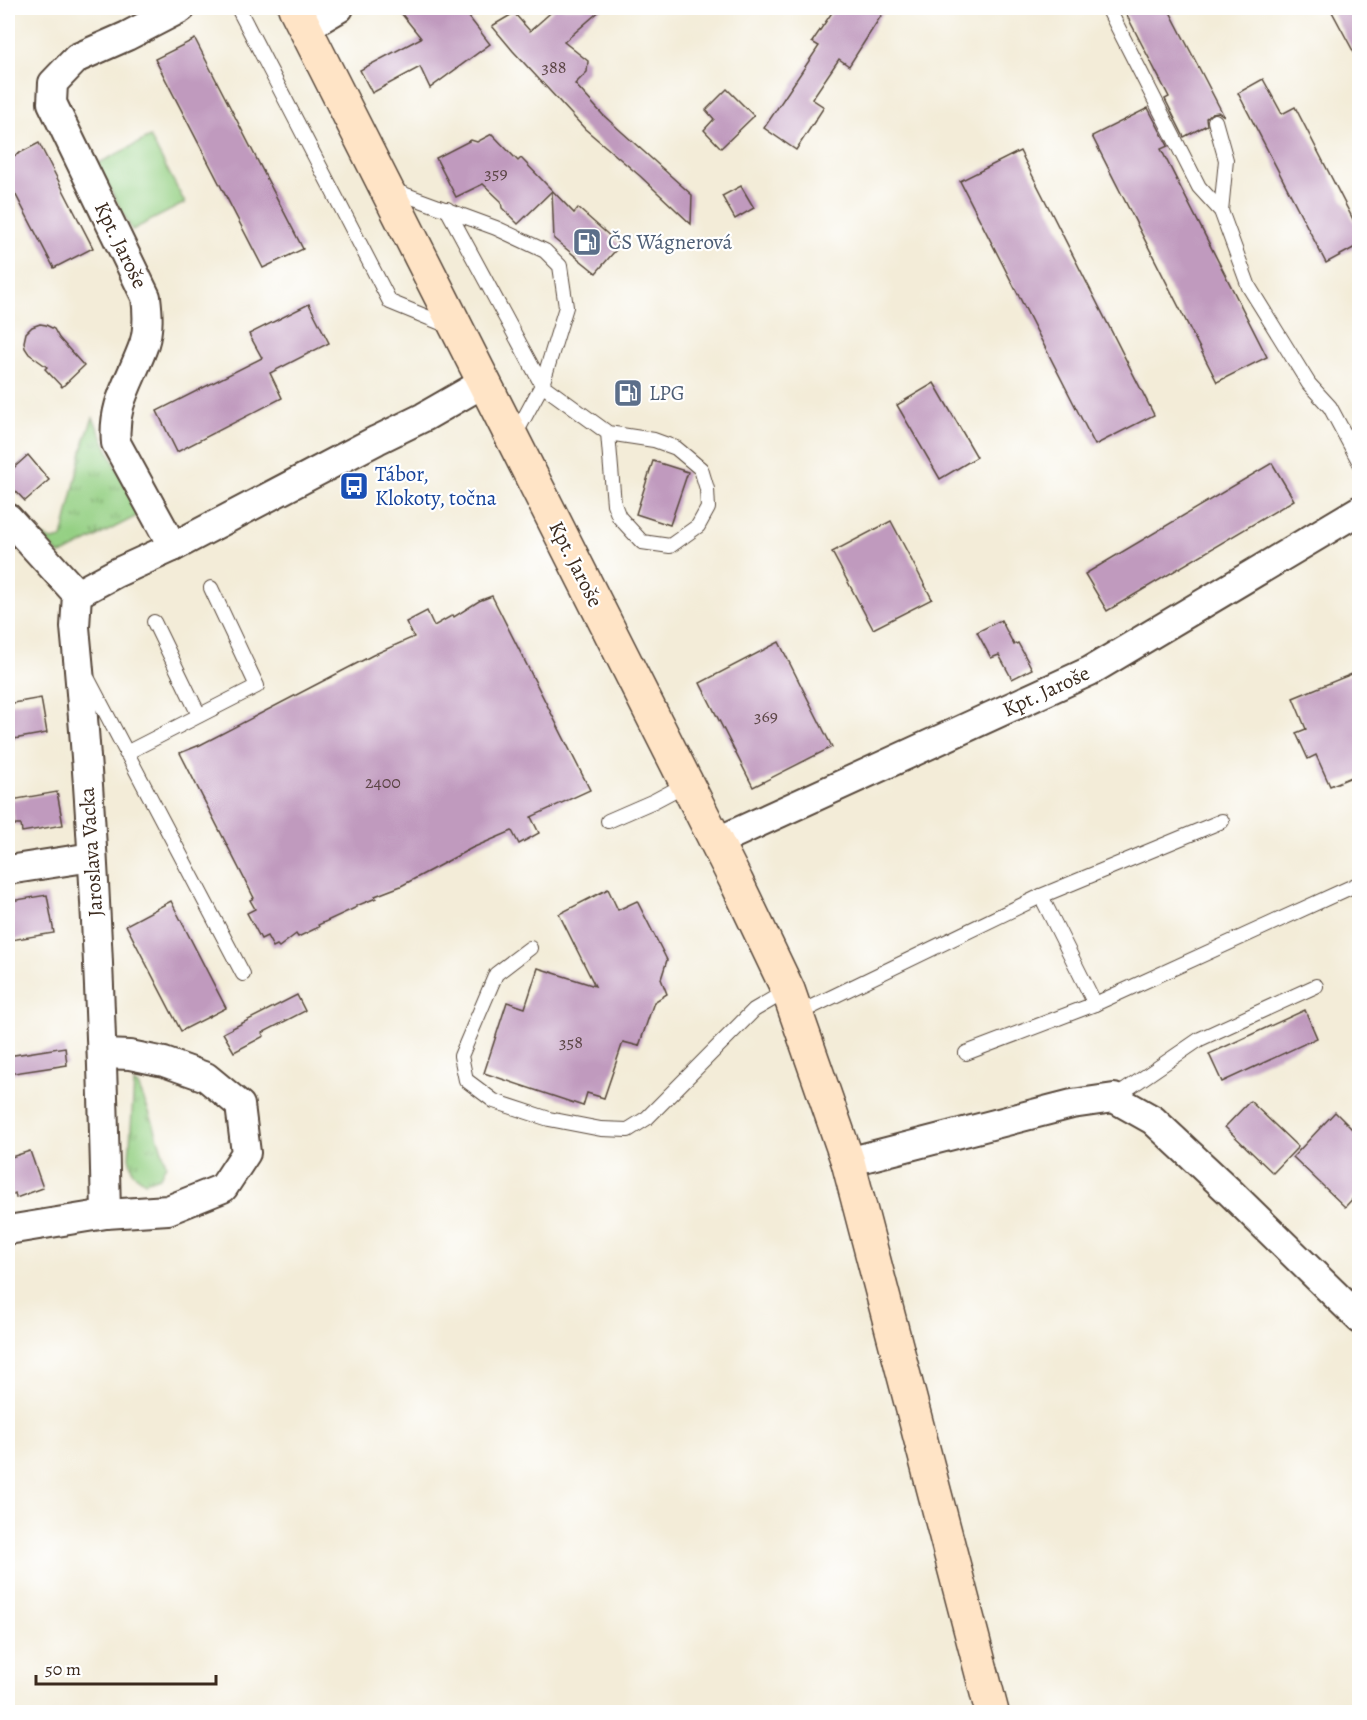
<svg xmlns="http://www.w3.org/2000/svg" width="1367" height="1720" viewBox="0 0 1367 1720" font-family="Alegreya,serif">
<style>
.grass{fill:url(#grass-tufts);stroke:#687d51;stroke-width:1.5}
.pitch{fill:#95d084;stroke:#687d51;stroke-width:1.5}
.building{fill:#c09abe}
.lines{fill:none;stroke-linecap:round;stroke-linejoin:round}
.lane-casing{stroke:#57473a;stroke-width:16}
.street-casing{stroke:#57473a;stroke-width:32}
.secondary-casing{stroke:#57473a;stroke-width:36}
.lane{stroke:#fff;stroke-width:14}
.street{stroke:#fff;stroke-width:28}
.secondary{stroke:#ffe4c6;stroke-width:33}
.labels{text-anchor:middle;dominant-baseline:central;stroke-width:4.5;stroke-linejoin:round;paint-order:stroke}
.number-label{font-size:18px;fill:#5c4646}
.service-label{font-size:21px;fill:#4e5e75;stroke:#fff;text-anchor:start}
.street-label{font-size:21px;fill:#3b2a1e;stroke:#fff}
.transit-label{font-size:21px;fill:#164399;stroke:#fff;text-anchor:start}
</style>
<defs>
<pattern id="grass-tufts" width="24" height="20" patternUnits="userSpaceOnUse" patternTransform="scale(1.5)"><rect width="24" height="20" fill="#95d084"/><path d="M3 7l-1-3M5 7V3M7 7l1-3M15 17l-1-3M17 17v-4M19 17l1-3" fill="none" stroke="#7ba96b"/></pattern>
</defs>
<rect width="100%" height="100%" fill="#fff"/>
<filter id="ink" filterUnits="userSpaceOnUse"><feTurbulence type="fractalNoise" baseFrequency=".0167" numOctaves="2"/><feDisplacementMap in="SourceGraphic" scale="12" xChannelSelector="R" yChannelSelector="G"/><feConvolveMatrix kernelMatrix="1 2 1 2 8 2 1 2 1" color-interpolation-filters="sRGB"/></filter>
<filter id="wash" filterUnits="userSpaceOnUse"><feTurbulence type="fractalNoise" baseFrequency=".008" numOctaves="4" result="noise"/><feDisplacementMap in="SourceGraphic" scale="24" xChannelSelector="R" yChannelSelector="G"/><feGaussianBlur stdDeviation="1.35" result="paint"/><feColorMatrix in="noise" values="0 0 0 0 0 0 0 0 0 0 0 0 0 0 0 0 0 1.4 0 .05"/><feComposite in="paint" operator="in"/></filter>
<g filter="url(#wash)">
<rect width="100%" height="100%" fill="#f3ecd8"/>
<g class="grass">
<polygon points="93,418 139,515 65,553 59,554 41,536 52,540 62,538 85,439"/>
<polygon points="134,1083 138,1085 153,1122 166,1164 160,1177 145,1182 133,1173 129,1158"/>
</g>
<polygon class="pitch" points="150,137 185,203 132,230 97,164"/>
<g id="blocks">
<g class="building">
<polygon points="397,8 462,8 490,44 430,88 420,67 372,93 360,70 421,38"/>
<polygon points="556,8 603,8 564,42 588,61 587,72 575,84 603,115 692,195 691,224 640,176 585,129 513,51 492,26 514,13 530,31"/>
<polygon points="835,8 886,8 849,66 839,59 812,99 824,107 796,150 764,128 819,46 812,42"/>
<polygon points="1123,8 1168,8 1224,116 1218,112 1212,113 1206,118 1207,125 1184,137 1165,99 1169,97"/>
<polygon points="1330,8 1359,8 1359,62"/>
<polygon points="195,39 303,249 263,268 155,59"/>
<polygon points="1263,79 1282,114 1295,107 1359,231 1359,245 1326,263 1238,93"/>
<polygon points="727,89 754,116 721,148 704,130 714,119 706,110"/>
<polygon points="1148,108 1168,146 1161,149 1267,357 1217,382 1092,136"/>
<polygon points="492,134 518,161 521,158 574,213 578,208 620,245 596,273 554,239 552,191 518,224 502,208 501,201 483,184 456,197 436,158 471,140 477,142"/>
<polygon points="39,143 93,248 54,268 8,180 8,159"/>
<polygon points="1020,151 1154,415 1095,445 960,181"/>
<polygon points="741,186 754,208 735,219 722,196"/>
<polygon points="309,304 329,343 270,373 282,398 177,452 157,411 262,358 249,334"/>
<polygon points="40,324 46,325 54,329 59,338 84,366 62,387 45,369 47,367 29,354 25,348 24,342 26,333 32,327"/>
<polygon points="934,383 977,457 940,479 897,405"/>
<polygon points="28,455 49,480 25,501 8,483 8,473"/>
<polygon points="653,461 688,472 670,525 636,514"/>
<polygon points="1272,463 1294,500 1107,611 1085,574"/>
<polygon points="891,521 932,599 873,629 832,552"/>
<polygon points="492,596 590,790 531,817 539,833 519,844 512,831 472,848 401,886 375,896 376,898 356,906 357,907 318,925 319,927 298,937 296,934 279,947 277,945 273,947 267,936 261,939 247,913 255,909 250,900 254,898 180,753 200,745 373,655 414,637 406,622 427,611 434,626 453,615 454,617 479,601"/>
<polygon points="1001,620 1014,645 1018,643 1032,669 1012,679 999,655 991,658 977,632"/>
<polygon points="779,642 832,747 753,787 700,683"/>
<polygon points="1359,671 1359,774 1330,786 1316,755 1308,759 1296,733 1306,729 1293,698"/>
<polygon points="41,698 47,733 8,740 8,704"/>
<polygon points="57,792 63,825 22,832 21,825 15,825 11,800"/>
<polygon points="608,889 618,910 637,901 667,960 661,979 667,994 654,1002 639,1046 623,1042 604,1098 587,1093 583,1106 484,1073 507,1002 525,1008 538,968 595,986 559,914"/>
<polygon points="47,895 54,933 11,940 8,918 13,917 10,901"/>
<polygon points="171,901 226,1008 181,1031 126,925"/>
<polygon points="297,995 305,1011 262,1033 264,1036 234,1052 223,1033"/>
<polygon points="1305,1010 1317,1038 1222,1082 1209,1054"/>
<polygon points="65,1047 67,1065 8,1074 8,1056"/>
<polygon points="1250,1101 1298,1147 1273,1173 1225,1127"/>
<polygon points="1335,1112 1359,1136 1359,1192 1345,1207 1293,1157"/>
<polygon points="30,1151 43,1188 16,1198 15,1193 8,1196 8,1158"/>
</g>
</g>
</g>
<g filter="url(#ink)">
<use href="#blocks" fill-opacity="0" stroke="#57473a" stroke-width="1.5"/>
<g class="lines">
<g class="lane-casing">
<g id="lane">
<polyline points="238,8 390,302 451,327"/>
<polyline points="1108,8 1199,187 1221,211 1249,287 1309,384 1330,407 1360,463"/>
<polyline points="1215,121 1226,160 1221,211"/>
<polyline points="390,189 496,228 545,251 560,266 566,307 542,385 514,437"/>
<polyline points="447,209 542,385 608,433 614,504 619,517 642,542 670,546 698,526 708,508 707,489 701,469 676,448 654,440 608,433"/>
<polyline points="154,622 199,715"/>
<polyline points="88,679 243,974"/>
<polyline points="126,753 257,686 211,588"/>
<polyline points="608,821 654,801 686,784"/>
<polyline points="1041,896 1222,821"/>
<polyline points="530,948 496,974 461,1056 466,1080 494,1101 549,1119 601,1129 628,1130 647,1118 754,1010 788,990"/>
<polyline points="797,1014 1041,896 1095,1004 1360,883"/>
<polyline points="966,1053 1095,1004"/>
<polyline points="1114,1098 1200,1039 1316,986"/>
</g>
</g>
<g class="street-casing">
<g id="street">
<polyline points="305,28 339,8"/>
<path d="M8,518L77,594L75,627C94,822 102,1018 106,1214"/>
<path d="M173,547L116,443C112,403 132,379 144,344C149,328 148,313 146,297L52,103L53,83L77,58L127,36L181,8"/>
<polyline points="77,594 116,573 173,547 377,440 424,417 485,382"/>
<polyline points="716,842 1090,671 1360,510"/>
<polyline points="8,870 92,857"/>
<polyline points="848,1162 1072,1104 1114,1098 1153,1120 1231,1193 1360,1319"/>
<polyline points="8,1230 106,1214 168,1210 223,1188 246,1153 240,1105 206,1077 164,1062 130,1055 103,1054"/>
</g>
</g>
<g class="secondary-casing">
<polyline id="secondary" points="295,8 736,881 788,990 848,1162 992,1712"/>
</g>
<use href="#lane" class="lane"/>
<use href="#street" class="street"/>
<use href="#secondary" class="secondary"/>
</g>
</g>
<defs>
<g id="fuel-square" transform="scale(1.5)"><rect x="-9" y="-9" width="18" height="18" rx="4" fill="#5c6f8a" stroke="#fff"/><path d="M-5.5-6h7V0h2V4h1.3V-2.5L3-4.5l.8-.8L6-3V5H2.5V1h-1V6h-7ZM-4.2-4.7v3.2H.2V-4.7Z" fill="#fff"/></g>
<g id="bus-square" transform="scale(1.5)"><rect x="-9" y="-9" width="18" height="18" rx="4" fill="#1a4fb4" stroke="#fff"/><path d="M-5-6H5V4H4V6H2V4H-2V6H-4V4H-5ZM-3.5-4V0h7V-4ZM-3.5 1.2v1.5H-2V1.2ZM2 1.2v1.5H3.5V1.2Z" fill="#fff"/></g>
</defs>
<g fill-rule="evenodd">
<use href="#fuel-square" x="587" y="242"/>
<use href="#fuel-square" x="628" y="393"/>
<use href="#bus-square" x="354" y="486"/>
</g>
<g class="labels">
<g class="number-label">
<text x="554" y="67">388</text>
<text x="496" y="173">359</text>
<text x="766" y="716">369</text>
<text x="383" y="782">2400</text>
<text x="571" y="1042">358</text>
</g>
<g class="service-label">
<text x="608" y="242">ČS Wágnerová</text>
<text x="649" y="393">LPG</text>
</g>
<g class="street-label">
<text transform="translate(121 245) rotate(64)">Kpt. Jaroše</text>
<text transform="translate(576 564) rotate(63)">Kpt. Jaroše</text>
<text transform="translate(1046 691) rotate(-25)">Kpt. Jaroše</text>
<text transform="translate(91 852) rotate(-94)">Jaroslava Vacka</text>
</g>
<g class="transit-label">
<text x="375" y="474">Tábor,<tspan x="375" dy="24">Klokoty, točna</tspan></text>
</g>
</g>
<rect width="1367" height="1720" fill="none" stroke="#fff" stroke-width="30"/>
<path d="M36 1675v9h180v-9" fill="none" stroke="#3b2a1e" stroke-width="3"/>
<text x="45" y="1675" font-size="18" fill="#3b2a1e" stroke="#ffffff" stroke-width="4.5" paint-order="stroke">50 m</text>
</svg>
